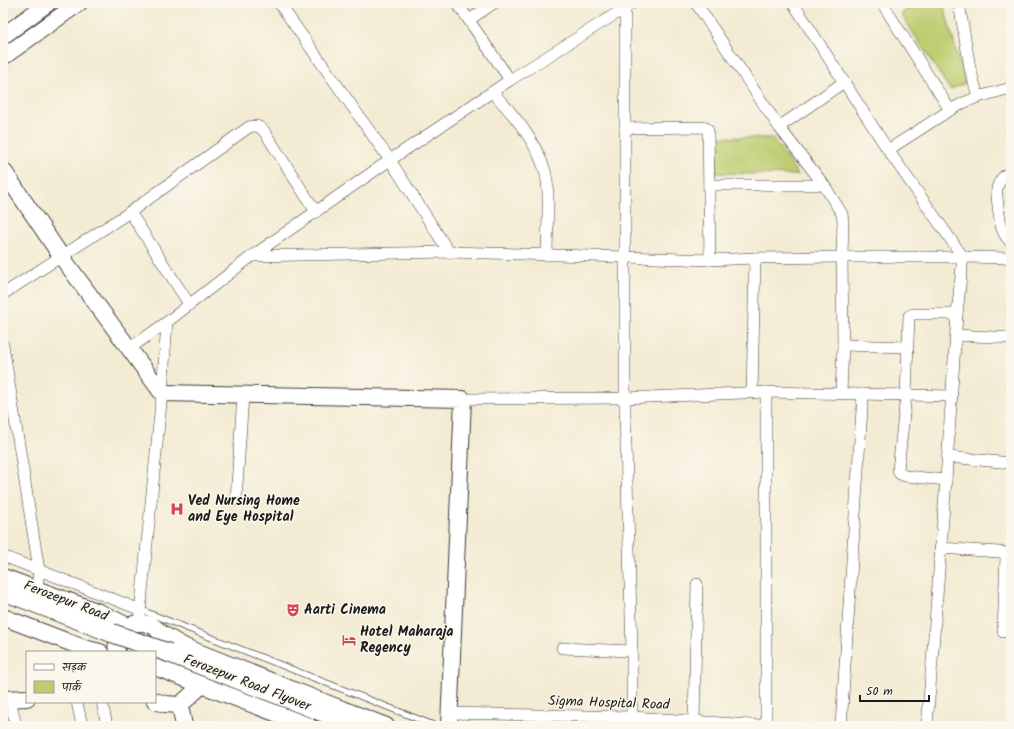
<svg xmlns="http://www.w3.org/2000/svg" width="1014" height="729" viewBox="0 0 1014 729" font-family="Kalam,'Playpen Sans Deva',sans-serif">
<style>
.green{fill:#bdcd6f;stroke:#6c7446}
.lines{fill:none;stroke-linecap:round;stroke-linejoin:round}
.lane-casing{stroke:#3c3b37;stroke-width:7}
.street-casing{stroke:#3c3b37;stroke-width:12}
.secondary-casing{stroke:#3c3b37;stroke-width:18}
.primary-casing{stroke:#3c3b37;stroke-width:20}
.lane{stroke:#fff;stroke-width:5.5}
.street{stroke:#fff;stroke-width:11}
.secondary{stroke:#fff;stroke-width:16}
.primary{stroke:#fff;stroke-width:18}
.primary-bridge-casing{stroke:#3c3b37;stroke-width:20;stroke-linecap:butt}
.primary-bridge{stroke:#fff;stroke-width:18}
.labels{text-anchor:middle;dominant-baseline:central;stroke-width:3;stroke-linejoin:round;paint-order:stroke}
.poi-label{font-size:14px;font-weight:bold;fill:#1c1c1c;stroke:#fbf7ec;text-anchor:start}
.street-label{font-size:14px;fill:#1c1c1c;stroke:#fbf7ec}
</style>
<rect width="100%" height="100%" fill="#fbf7ec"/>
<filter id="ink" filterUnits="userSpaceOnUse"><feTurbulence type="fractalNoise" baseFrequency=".025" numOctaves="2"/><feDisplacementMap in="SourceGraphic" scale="8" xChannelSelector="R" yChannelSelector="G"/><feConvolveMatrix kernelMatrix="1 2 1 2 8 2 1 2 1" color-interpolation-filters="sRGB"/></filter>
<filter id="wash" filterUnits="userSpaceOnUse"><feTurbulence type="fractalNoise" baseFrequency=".012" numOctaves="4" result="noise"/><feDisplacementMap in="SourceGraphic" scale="16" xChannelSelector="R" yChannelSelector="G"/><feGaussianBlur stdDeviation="0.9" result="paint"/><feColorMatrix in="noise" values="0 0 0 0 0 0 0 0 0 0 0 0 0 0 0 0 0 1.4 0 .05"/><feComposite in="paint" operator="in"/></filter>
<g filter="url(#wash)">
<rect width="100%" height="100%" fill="#f3ebd3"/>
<g class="green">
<polygon points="917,3 943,3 965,83 950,90 901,14"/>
<polygon points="715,137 773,138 798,175 716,173"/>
</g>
</g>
<g filter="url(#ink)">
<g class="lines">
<g class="lane-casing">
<polyline id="lane" points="141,610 436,726"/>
</g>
<g class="street-casing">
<g id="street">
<polyline points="279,3 390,160 449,252"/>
<polyline points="457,3 510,80"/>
<polyline points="622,3 625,8 625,411 632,651 632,717"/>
<polyline points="696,3 779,127 824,185 842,214 843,221 842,257 843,345 841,393"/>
<polyline points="793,3 888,150"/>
<polyline points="882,3 950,110"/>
<polyline points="959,3 970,68 978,97"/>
<polyline points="469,20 494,3"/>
<path d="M492,92C514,114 536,142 545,171C549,184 548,198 548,211C548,226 547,240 547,255"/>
<polyline points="779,127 844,82"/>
<polyline points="625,128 702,127 706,128 708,130 710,260"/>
<path d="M1011,172C1004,174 999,181 997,188C996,194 1000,224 1002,229C1004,234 1007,239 1011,242"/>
<polyline points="709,185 824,185"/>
<polyline points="130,212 189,304"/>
<polyline points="252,256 449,252 626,257 710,260 755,258 842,257 963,257 1011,258"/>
<path d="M3,294L130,212L249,127C256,125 259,126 264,131L316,212"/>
<polyline points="956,335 1011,338"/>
<polyline points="3,345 39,570 37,589"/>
<polyline points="843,345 907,347"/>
<polyline points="129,349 167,322"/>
<polyline points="766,392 766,726"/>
<polyline points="752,393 755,258"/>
<polyline points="463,399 625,398 766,392 952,396"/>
<polyline points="948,457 1011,463"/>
<polyline points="946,480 905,476 900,474 898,470 906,395 909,316 913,314 957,314"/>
<polyline points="236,500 243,395"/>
<path d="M940,548L999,552C1003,552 1005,552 1006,556L1003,632"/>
<polyline points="3,556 141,610"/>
<polyline points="139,623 162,393 167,322 252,256 390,160 510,80 633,3"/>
<polyline points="562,648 632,651"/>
<polyline points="10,699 16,726"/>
<polyline points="77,702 82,726"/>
<polyline points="102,702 107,726"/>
<polyline points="450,713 632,717 766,726"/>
<polyline points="694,722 697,584"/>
<polyline points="841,726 863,394"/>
<polyline points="927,726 946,480 957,314 963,257 888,150 950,110 963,103 978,97 1011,88"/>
</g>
</g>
<g class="secondary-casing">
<g id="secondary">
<polyline points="3,36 48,3"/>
<polyline points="3,57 79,3"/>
<polyline points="3,170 61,256 162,393 463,399 449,726"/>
<polyline points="3,577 99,612 128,626"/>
<polyline points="3,617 84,648 100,652"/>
<polyline points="159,632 183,646 311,697 386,726"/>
<path d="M117,652C111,621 156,611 164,641"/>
<polyline points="155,667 309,726"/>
<polyline points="3,699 27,698"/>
<polyline points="155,701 165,704 180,705 202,685"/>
<polyline points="180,705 184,726"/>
</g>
</g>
<g class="primary-casing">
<g id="primary">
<polyline points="3,591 112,633"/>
<polyline points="169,653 358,726"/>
</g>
</g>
<use href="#lane" class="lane"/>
<use href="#street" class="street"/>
<use href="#secondary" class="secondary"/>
<use href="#primary" class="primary"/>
<g class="primary-bridge-casing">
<polyline id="primary-bridge" points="112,633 169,653"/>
</g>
<use href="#primary-bridge" class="primary-bridge"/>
</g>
</g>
<defs>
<g id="hospital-bare" transform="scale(1.08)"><path d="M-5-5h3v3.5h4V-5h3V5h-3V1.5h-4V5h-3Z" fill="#d1495b" stroke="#fbf7ec" stroke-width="2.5" paint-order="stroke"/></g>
<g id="theatre-bare" transform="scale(1.08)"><path d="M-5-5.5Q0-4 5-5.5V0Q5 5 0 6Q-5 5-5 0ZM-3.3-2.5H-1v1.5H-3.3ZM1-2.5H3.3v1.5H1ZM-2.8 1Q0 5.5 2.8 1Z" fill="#d1495b" stroke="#fbf7ec" stroke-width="2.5" paint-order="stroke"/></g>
<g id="hotel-bare" transform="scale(1.08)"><path d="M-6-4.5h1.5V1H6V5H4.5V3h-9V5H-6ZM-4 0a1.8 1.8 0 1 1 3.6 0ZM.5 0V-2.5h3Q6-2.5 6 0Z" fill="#d1495b" stroke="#fbf7ec" stroke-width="2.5" paint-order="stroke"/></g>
</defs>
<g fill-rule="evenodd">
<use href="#hospital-bare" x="177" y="509"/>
<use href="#theatre-bare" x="293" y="610"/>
<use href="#hotel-bare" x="349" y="640"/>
</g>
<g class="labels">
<g class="poi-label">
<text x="188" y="501">Ved Nursing Home<tspan x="188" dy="16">and Eye Hospital</tspan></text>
<text x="304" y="610">Aarti Cinema</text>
<text x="360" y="632">Hotel Maharaja<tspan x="360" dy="16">Regency</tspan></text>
</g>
<g class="street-label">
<text transform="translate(66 601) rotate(21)">Ferozepur Road</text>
<text transform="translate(247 683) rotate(21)">Ferozepur Road Flyover</text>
<text transform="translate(609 703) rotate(2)">Sigma Hospital Road</text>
</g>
</g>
<rect width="1014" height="729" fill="none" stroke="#fbf7ec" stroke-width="16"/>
<rect x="26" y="651" width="130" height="52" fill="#fbf7ec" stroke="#a29f99"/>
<rect x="34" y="664" width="20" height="6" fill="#ffffff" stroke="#a29f99"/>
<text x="62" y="671" font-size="12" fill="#1c1c1c">सड़क</text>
<rect x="34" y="681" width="20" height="12" fill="#bdcd6f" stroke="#a29f99"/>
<text x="62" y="691" font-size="12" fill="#1c1c1c">पार्क</text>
<path d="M860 695v6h69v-6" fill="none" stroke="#1c1c1c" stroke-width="2"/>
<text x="866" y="695" font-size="12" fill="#1c1c1c" stroke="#fbf7ec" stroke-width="3" paint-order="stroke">50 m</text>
</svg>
